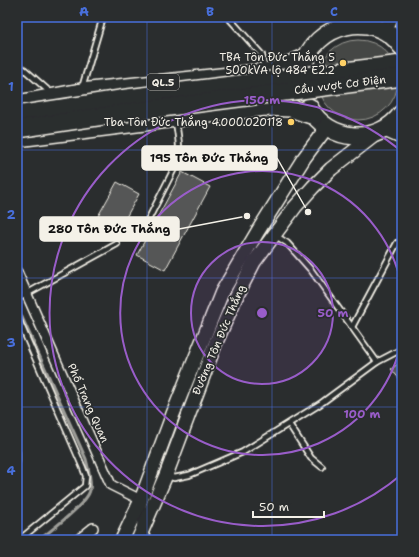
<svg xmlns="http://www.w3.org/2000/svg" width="419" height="557" viewBox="0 0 419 557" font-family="'Shantell Sans',sans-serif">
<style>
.green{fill:#444645;stroke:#9c9c96}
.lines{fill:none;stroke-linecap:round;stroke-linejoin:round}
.stream{stroke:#9f9f9a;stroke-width:3}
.building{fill:#555756;stroke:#f4f1e8}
.lane-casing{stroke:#f4f1e8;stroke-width:8}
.street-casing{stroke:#f4f1e8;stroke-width:12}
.secondary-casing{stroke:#f4f1e8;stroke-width:16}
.primary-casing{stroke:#f4f1e8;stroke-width:17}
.highway-casing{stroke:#f4f1e8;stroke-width:20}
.lane{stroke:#2a2d2e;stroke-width:4.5}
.street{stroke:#2a2d2e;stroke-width:9}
.secondary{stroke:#2a2d2e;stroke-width:13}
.primary{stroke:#2a2d2e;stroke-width:14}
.highway{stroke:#2a2d2e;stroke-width:17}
.highway-bridge-casing{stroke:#f4f1e8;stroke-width:20;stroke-linecap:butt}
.highway-bridge{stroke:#2a2d2e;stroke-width:17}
.grid{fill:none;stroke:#486fdb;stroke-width:1;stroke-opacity:0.55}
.ring{fill:none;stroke:#995dc9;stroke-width:2}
.poi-dot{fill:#ffd166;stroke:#2a2d2e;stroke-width:1.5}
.labels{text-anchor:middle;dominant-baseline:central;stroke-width:3.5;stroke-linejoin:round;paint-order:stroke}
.shield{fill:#2a2d2e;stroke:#b7b6b0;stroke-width:1}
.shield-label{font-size:10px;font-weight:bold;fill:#f4f1e8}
.poi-label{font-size:11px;fill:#f4f1e8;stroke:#2a2d2e;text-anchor:end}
.street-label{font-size:11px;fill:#f4f1e8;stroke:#2a2d2e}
.centre{fill:#995dc9;stroke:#2a2d2e;stroke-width:2}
.ring-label{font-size:12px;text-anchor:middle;font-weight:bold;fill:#995dc9;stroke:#2a2d2e;stroke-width:3.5;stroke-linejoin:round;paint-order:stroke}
.leader{fill:none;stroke:#f4f1e8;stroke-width:1.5}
.callout-dot{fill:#f4f1e8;stroke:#2a2d2e;stroke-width:1.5}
.callout{fill:#f4f1e8;stroke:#f4f1e8;stroke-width:1.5}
.callout-label{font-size:12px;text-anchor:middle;font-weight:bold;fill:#111}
.neatline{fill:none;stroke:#486fdb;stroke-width:1.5}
.grid-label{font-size:13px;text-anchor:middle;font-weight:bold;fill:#486fdb}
</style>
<rect width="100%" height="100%" fill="#2a2d2e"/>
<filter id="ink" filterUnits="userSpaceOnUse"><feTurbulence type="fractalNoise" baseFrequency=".025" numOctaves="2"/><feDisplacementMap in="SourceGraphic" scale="8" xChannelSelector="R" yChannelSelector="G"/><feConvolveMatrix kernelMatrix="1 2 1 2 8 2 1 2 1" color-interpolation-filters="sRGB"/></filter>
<g filter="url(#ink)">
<circle class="green" cx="358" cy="80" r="40"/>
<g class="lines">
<path class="stream" d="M17,306L86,459C88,468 92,480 90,490C88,503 50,531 39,540"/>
</g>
<g class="building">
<polygon points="182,172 210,187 165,270 137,255"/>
<polygon points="117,182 139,194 119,230 97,218"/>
<polygon points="402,361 402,382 391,369"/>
</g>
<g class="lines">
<g class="lane-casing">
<g id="lane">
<polyline points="228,17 262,55 264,68"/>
<polyline points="17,65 25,70 51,93"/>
<polyline points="82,88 103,17"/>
<path d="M143,230L177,163C181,149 178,136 176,122"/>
<polyline points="276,236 287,243 311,270 377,362"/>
<polyline points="17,299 117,244"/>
<polyline points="17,316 83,468 86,476 85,486 19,540"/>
<polyline points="352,327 397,243"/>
<polyline points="289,424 311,458 322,467"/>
<polyline points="17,453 17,461"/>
<polyline points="168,476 174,478 189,475 243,452 320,404 377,362 402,349"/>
</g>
</g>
<g class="street-casing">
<g id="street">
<polyline points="17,272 111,485 141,500 142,533 147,540"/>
<polyline points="78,540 93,528"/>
</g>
</g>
<g class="secondary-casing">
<g id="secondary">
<polyline points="386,32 391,17"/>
<polyline points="122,540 141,500 173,414 222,292 258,231 304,158 327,127"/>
<polyline points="138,540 166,475 216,342 236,297 254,262 295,207 313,187 331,169 376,134"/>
</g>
</g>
<g class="primary-casing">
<polyline id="primary" points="384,129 402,137"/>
</g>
<g class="highway-casing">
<g id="highway">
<path d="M303,68C313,23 375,8 402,47"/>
<polyline points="17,104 81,92 265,72 282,68 307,57"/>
<path d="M309,107C328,143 379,146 402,113"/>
<polyline points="17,138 265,107 290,108 314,116"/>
</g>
</g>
<use href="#lane" class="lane"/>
<use href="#street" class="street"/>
<use href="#secondary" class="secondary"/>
<use href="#primary" class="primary"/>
<use href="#highway" class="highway"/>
<g class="highway-bridge-casing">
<g id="highway-bridge">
<polyline points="17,115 127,98 402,64"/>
<polyline points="17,129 130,112 402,77"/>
</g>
</g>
<use href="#highway-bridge" class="highway-bridge"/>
</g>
</g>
<path class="grid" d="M147,17V540M272,17V540M17,150H402M17,278H402M17,407H402"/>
<circle cx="262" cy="313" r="71" fill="#995dc9" fill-opacity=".12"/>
<g class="ring">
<circle cx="262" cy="313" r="71"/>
<path d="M402 338A142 142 0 1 1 402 288"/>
<path d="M402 474A213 213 0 1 1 402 152"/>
</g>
<g class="poi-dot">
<circle cx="343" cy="63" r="4"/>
<circle cx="291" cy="122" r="4"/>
</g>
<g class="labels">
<rect class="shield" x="147" y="74" width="32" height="16" rx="3"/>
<g class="shield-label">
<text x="163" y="82">QL.5</text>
</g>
<g class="poi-label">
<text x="335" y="57">TBA Tôn Đức Thắng 5<tspan x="335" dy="13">500kVA lộ 484 E2.2</tspan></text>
<text x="283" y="122">Tba Tôn Đức Thắng 4.000.020118</text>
</g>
<g class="street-label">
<text transform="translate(340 85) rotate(-7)">Cầu vượt Cơ Điện</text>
<text transform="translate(219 340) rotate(-67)">Đường Tôn Đức Thắng</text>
<text transform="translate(88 403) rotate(66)">Phố Trang Quan</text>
</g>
</g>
<circle cx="262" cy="313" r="6" class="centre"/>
<g class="ring-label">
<text x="262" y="104">150 m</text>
<text x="333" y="317">50 m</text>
<text x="362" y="418">100 m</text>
</g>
<path class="leader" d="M308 212L277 158M247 216L179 229"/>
<g class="callout-dot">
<circle cx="308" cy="212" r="4"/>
<circle cx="247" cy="216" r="4"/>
</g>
<g class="callout">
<rect x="142" y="146" width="135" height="24" rx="4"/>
<rect x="40" y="217" width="139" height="24" rx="4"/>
</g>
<g class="callout-label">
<text x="209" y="162">195 Tôn Đức Thắng</text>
<text x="109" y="233">280 Tôn Đức Thắng</text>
</g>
<rect width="419" height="557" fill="none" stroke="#2a2d2e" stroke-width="44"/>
<path d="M253 511v6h71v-6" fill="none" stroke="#f4f1e8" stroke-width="2"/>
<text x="259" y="511" font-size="12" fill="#f4f1e8" stroke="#2a2d2e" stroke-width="3" paint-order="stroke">50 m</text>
<rect x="22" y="22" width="375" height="513" class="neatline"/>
<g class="grid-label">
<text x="84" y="16">A</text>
<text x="210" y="16">B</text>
<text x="334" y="16">C</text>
<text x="11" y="91">1</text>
<text x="11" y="219">2</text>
<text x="11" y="347">3</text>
<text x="11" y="475">4</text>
</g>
</svg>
